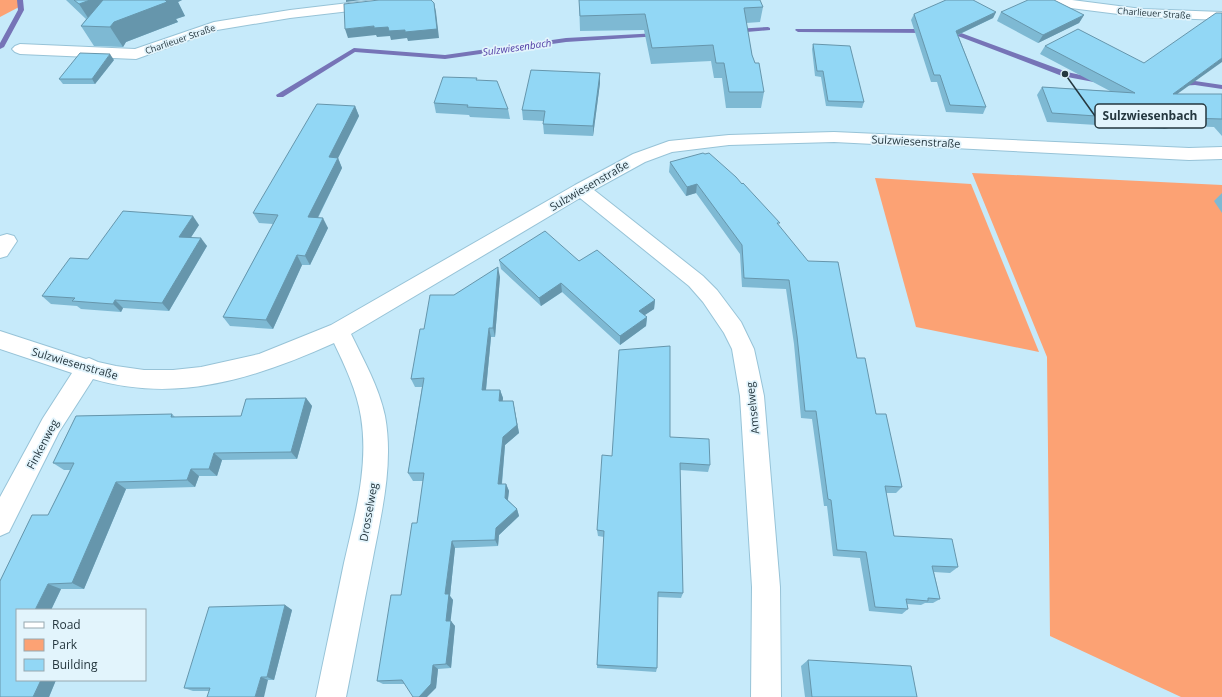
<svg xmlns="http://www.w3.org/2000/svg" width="1222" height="697" viewBox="0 0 1222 697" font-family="'Open Sans',sans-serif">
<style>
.green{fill:#fca274}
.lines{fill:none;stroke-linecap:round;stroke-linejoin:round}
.stream{fill:#7674b7;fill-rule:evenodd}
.street-casing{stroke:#97c3d7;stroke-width:2}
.street{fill:#fff;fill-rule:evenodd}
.wall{fill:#7eb9d3}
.shaded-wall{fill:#6696ac}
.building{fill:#92d7f5;stroke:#6696ac}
.labels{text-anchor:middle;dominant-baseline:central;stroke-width:3.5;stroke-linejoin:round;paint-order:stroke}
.far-street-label{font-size:9px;fill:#25373f;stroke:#e2f4fc}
.far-water-label{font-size:10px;font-style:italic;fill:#503aa5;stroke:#e2f4fc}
.street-label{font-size:11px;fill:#25373f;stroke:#e2f4fc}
.leader{fill:none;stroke:#25373f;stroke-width:1.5}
.callout-dot{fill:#25373f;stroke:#e2f4fc;stroke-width:1.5}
.callout{fill:#e2f4fc;stroke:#25373f;stroke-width:1.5}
.callout-label{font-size:12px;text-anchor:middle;font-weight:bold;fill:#25373f}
</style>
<rect width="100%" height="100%" fill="#c6eafa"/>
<g class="green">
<polygon points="0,0 21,0 21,6 0,17"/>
<polygon points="972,173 1222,185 1222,697 1181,697 1050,636 1047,357"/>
<polygon points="875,178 971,184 1039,352 916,327"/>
</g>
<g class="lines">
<g class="stream">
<polygon points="17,0 23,0 24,10 4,47 0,49 0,43 18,10"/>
<polygon points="768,27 770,28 770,30 735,33 732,31 735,29"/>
<polygon points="796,29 928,29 931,31 928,33 798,32 795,30"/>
<polygon points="944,30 953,30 1067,72 1099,79 1103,81 1099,83 1062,76 950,33 944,32"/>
<polygon points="658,33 661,35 660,36 566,42 445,59 355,52 283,97 277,97 276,95 354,48 445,55 566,38"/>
<polygon points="1195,81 1222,85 1222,89 1195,85 1180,86 1176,84 1180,82"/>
</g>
<g class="street-casing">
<g id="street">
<polygon points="374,0 417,0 415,3 410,4 290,18 217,30 136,59 20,54 15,52 12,49 15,46 20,44 135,49 214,22 290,10"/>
<polygon points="1032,0 1072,0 1142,9 1222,12 1222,20 1142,17 1039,4 1034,3"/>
<path d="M834,132L1189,148L1222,147V159L1189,160L834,142L729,145L672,152L645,162L594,190L703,276L717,290L741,322L754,349L759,372L764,396L780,587L781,697H751L752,587L740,396L732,349L724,333L703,302L689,286L580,198L351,334C364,361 379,387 385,416C394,465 381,515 372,563C363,607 355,652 346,697H316C325,652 335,608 344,563C355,515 369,466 361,417C357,391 345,366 334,343C256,378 178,404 93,379L59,432L9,532L0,536V497L43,418L72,373L0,349V331L86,359L89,358L98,362L116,366L144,370H173L201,367L259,354L331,325L575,185L633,154L669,141L729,135Z"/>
<polygon points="7,234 14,236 17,241 7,256 0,258 0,236"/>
</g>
</g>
<use href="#street" class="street"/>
</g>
<g class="wall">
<polygon points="66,0 182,0 178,2 185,16 176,19 178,22 126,42 123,47 94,46 81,26 86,19"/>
<polygon points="579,0 763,7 760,22 746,23 752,55 764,92 761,108 726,108 722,78 714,78 711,61 651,64 644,30 580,31"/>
<polygon points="996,12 993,18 958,35 986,107 983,114 946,112 937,82 931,82 911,20 914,14"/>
<polygon points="1001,12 1084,15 1079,23 1038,43 997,21"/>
<polygon points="813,44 864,102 862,108 826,106 821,77 815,76 812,49"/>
<polygon points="1045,46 1144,63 1178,94 1222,94 1222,136 1214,127 1180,126 1163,129 1047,122 1037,95 1042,87 1110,91 1040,54"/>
<polygon points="114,60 95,84 63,84 59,79"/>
<polygon points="600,73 600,83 593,136 544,134 543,124 543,121 523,120 522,110"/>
<polygon points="477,81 508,109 510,119 470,117 469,115 436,113 434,103"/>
<polygon points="355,106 359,116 338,158 342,168 318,218 328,228 310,265 302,265 273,329 230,326 223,317 273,224 259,223 253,213"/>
<polygon points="705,154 742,184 779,226 857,358 902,487 896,493 886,493 894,536 958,567 950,573 934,572 940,599 933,603 925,603 921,605 907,604 908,609 902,614 869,611 860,558 833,556 827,506 824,506 812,419 801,418 794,344 786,289 742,287 740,254 696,193 686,196 669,172 670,162"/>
<polygon points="1222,193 1222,213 1214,201"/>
<polygon points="199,225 191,237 207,246 169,311 123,308 121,312 81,309 77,306 51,304 42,296 88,259"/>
<polygon points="499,260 655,300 654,309 644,315 647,317 646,326 620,345 562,292 541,306 501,269"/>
<polygon points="500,277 495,337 491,337 486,390 500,390 503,398 502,401 513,401 519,433 505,445 502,484 506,484 509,491 508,500 517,509 519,516 499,535 498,546 455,548 450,596 453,600 450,621 455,626 451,668 438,669 436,688 404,684 383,684 377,681 401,595 417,523 423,481 413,481 408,473 422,387 415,387 411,379 424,329 454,295"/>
<polygon points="306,398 312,406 297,459 222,460 217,476 199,476 195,487 126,489 84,589 61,589 51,610 17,610 17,680 56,680 49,697 0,697 0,581 32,515 48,515 70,470 64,470 53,463 76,416 172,414 175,417 241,416 246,399"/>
<polygon points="670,437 710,465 708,472 680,470 683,593 681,598 658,597 657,668 656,672 597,668 604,537 598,536 597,530 612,456"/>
<polygon points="285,605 292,610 274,680 268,680 209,691 193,691 184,688"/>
<polygon points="808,660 917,697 805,697 801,666"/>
</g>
<g class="shaded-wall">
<polygon points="90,0 113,0 92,24 79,4"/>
<polygon points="164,0 182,0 178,2 185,16 176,19 178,22 126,42 123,47 110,27 114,22"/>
<polygon points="346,0 361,0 346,2"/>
<polygon points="434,3 436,12 439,38 408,41 407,38 391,40 390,36 377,37 376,35 348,38 345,29 374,26 388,27 405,30"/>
<polygon points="996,12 993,18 953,37 956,31"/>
<polygon points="1084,15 1079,23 1038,43 1043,35"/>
<polygon points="110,54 114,60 95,84 92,79"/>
<polygon points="1222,58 1222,62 1166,102 1173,94"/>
<polygon points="600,73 600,83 593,136 593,126"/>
<polygon points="355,106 359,116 338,158 342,168 313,227 308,217 329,157"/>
<polygon points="1187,118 1180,126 1163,129 1169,121"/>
<polygon points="697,184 696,193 686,196 687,187"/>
<polygon points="193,216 199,225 186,245 179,237"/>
<polygon points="323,218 328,228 310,265 305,256"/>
<polygon points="201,238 207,246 169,311 162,303"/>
<polygon points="297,255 302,265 273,329 266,320"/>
<polygon points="498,267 500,277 495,337 493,328"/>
<polygon points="561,283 562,292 541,306 539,298"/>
<polygon points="115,300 123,308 121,312 113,304"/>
<polygon points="655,300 654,309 639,319 639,311"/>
<polygon points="647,317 646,326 620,345 620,336"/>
<polygon points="489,328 491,337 485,399 482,390"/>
<polygon points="500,390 503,398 502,409 499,401"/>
<polygon points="306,398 312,406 297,459 291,452"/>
<polygon points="513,401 519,433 505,445 501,492 498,484 503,437"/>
<polygon points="214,453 222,460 217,476 209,469"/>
<polygon points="191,469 199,476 195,487 187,480"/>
<polygon points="116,482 126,489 84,589 72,583"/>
<polygon points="506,484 509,491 507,505 505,498"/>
<polygon points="517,509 519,516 499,535 498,546 495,540 496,528"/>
<polygon points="452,541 455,548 450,596 453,600 450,626 446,621 445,594"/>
<polygon points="48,584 61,589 51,610 35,610"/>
<polygon points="285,605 292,610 274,680 267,677"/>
<polygon points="451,621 455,626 451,668 446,664"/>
<polygon points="433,665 438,669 436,688 427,697 419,697"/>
<polygon points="261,677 268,680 264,697 255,697"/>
<polygon points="41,680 56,680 49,697 33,697"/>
</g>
<g class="building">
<polygon points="74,0 90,0 79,4"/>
<polygon points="103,0 165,0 167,2 114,22 110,27 81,26"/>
<polygon points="379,0 431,0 434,3 437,29 405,32 405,30 389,31 388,27 374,28 374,26 345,29 344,4"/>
<polygon points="579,0 760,0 763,7 744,8 752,55 755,63 759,63 764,92 729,92 724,63 716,63 713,45 652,48 645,14 580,16"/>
<polygon points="946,0 973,0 996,12 956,31 986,107 950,105 940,75 934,75 914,14"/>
<polygon points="1028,0 1054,0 1084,15 1043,35 1001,12"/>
<polygon points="1216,13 1222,13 1222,58 1173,94 1222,94 1222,119 1187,118 1169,121 1052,113 1042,87 1135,93 1045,46 1078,29 1144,63"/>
<polygon points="813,44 850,46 864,102 828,101 823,71 817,71"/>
<polygon points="80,53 110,54 92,79 59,79"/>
<polygon points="531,70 600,73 593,126 543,124 545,111 522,110"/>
<polygon points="443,77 477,78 476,80 497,81 508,109 467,107 468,105 434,103"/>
<polygon points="317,104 355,106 329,157 338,158 308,217 323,218 305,256 297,255 266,320 223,317 278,215 253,213"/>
<polygon points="703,153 705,154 709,153 736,177 742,184 743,183 780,223 777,223 808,261 838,262 857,358 865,358 876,414 886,414 902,487 885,486 894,536 952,539 958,567 932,566 940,599 928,598 928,601 906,599 908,609 875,607 866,552 837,550 831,500 828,499 816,411 805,411 797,336 789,280 744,278 742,245 697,184 687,187 670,162"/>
<polygon points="123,211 193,216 179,237 201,238 162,303 115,300 113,304 72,301 75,298 42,296 70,258 88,259"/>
<polygon points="545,231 579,261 597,250 655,300 639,311 647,317 620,336 561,283 539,298 499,260"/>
<polygon points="498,267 493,328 489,328 482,390 500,390 499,401 513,401 517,425 503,437 498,484 506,484 505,498 517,509 496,528 495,540 452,541 445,594 449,594 446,621 451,621 446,664 433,665 431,684 419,697 413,697 402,680 377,681 391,595 401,595 412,523 417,523 424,473 408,473 424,378 411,379 420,329 424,329 430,295 454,295"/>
<polygon points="670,346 670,437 709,439 710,465 680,463 683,593 658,592 657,668 597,665 604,531 597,530 602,455 612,456 619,350"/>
<polygon points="306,398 291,452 214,453 209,469 191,469 187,480 116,482 72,583 48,584 35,610 17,610 17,680 41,680 33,697 0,697 0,581 32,515 48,515 74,463 53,463 76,416 172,414 171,417 241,416 246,399"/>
<polygon points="285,605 267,677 261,677 255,697 207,697 210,688 184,688 209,607"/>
<polygon points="808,660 911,666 917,697 812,697"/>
</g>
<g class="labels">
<g class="far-street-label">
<text transform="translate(1154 13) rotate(4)">Charlieuer Straße</text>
<text transform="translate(180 39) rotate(-19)">Charlieuer Straße</text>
</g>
<g class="far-water-label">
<text transform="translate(517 47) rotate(-8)">Sulzwiesenbach</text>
</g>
<g class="street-label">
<text transform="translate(916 141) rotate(3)">Sulzwiesenstraße</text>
<text transform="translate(589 185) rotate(-30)">Sulzwiesenstraße</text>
<text transform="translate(75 363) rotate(16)">Sulzwiesenstraße</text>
<text transform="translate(752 408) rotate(-96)">Amselweg</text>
<text transform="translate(42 444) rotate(-62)">Finkenweg</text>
<text transform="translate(368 512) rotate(-80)">Drosselweg</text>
</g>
</g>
<path class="leader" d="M1065 74L1095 116"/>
<circle class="callout-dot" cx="1065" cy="74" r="4"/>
<rect class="callout" x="1095" y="104" width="111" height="24" rx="4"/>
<g class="callout-label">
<text x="1150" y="120">Sulzwiesenbach</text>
</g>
<rect x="16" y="609" width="130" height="72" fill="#e2f4fc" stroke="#96a8b0"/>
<rect x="24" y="622" width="20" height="6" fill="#ffffff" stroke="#96a8b0"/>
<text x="52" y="629" font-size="12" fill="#25373f">Road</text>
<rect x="24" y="639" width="20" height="12" fill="#fca274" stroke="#96a8b0"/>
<text x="52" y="649" font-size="12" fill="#25373f">Park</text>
<rect x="24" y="659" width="20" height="12" fill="#92d7f5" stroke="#96a8b0"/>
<text x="52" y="669" font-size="12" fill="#25373f">Building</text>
</svg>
